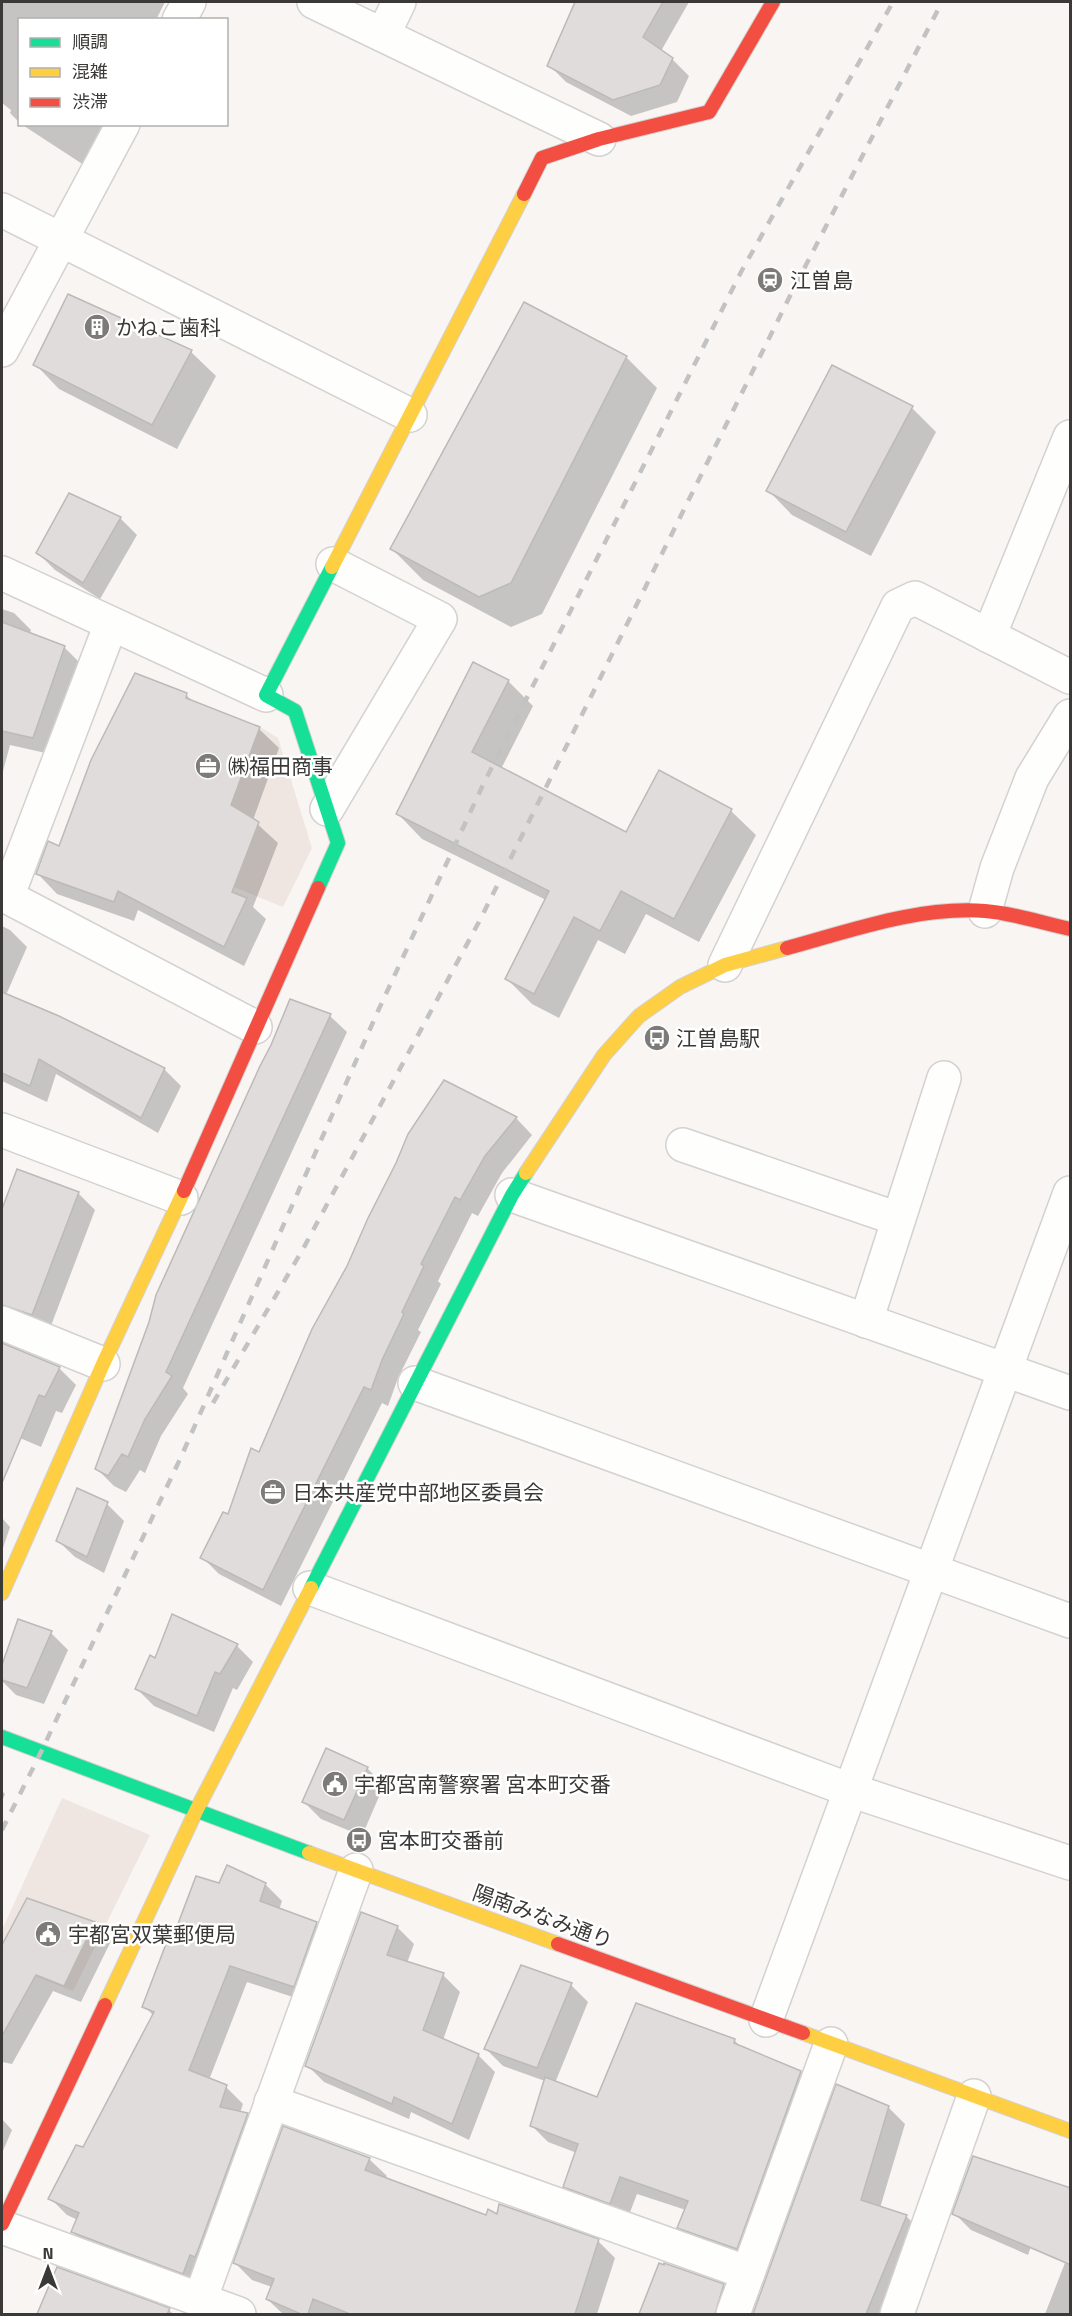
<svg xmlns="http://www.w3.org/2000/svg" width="1072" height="2316" viewBox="0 0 1072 2316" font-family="'Titillium Web','Noto Sans JP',sans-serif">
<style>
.built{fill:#efe6e1}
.shadow{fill:#0003}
.building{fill:#dfdcdb;stroke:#bcbab8;stroke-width:1.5}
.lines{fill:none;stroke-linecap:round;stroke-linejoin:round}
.street-casing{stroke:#d4d1d0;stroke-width:36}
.fast-casing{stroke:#d4d1d0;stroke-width:16}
.slow-casing{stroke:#d4d1d0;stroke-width:16}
.jam-casing{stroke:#d4d1d0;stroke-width:16}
.street{stroke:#fefefd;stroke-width:33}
.fast{stroke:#16e098;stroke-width:14}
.slow{stroke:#ffcf43;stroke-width:14}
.jam{stroke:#f24e42;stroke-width:14}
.rail{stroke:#c2c2c2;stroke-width:4.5;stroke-dasharray:10 10;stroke-linecap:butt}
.labels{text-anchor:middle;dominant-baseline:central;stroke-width:5;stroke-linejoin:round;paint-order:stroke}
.poi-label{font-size:21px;fill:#3b3937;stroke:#fff;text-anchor:start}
.street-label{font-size:21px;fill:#3b3937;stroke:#fff}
</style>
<rect width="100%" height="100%" fill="#f8f5f3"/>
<g class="built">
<polygon points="260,727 278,738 312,848 283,907 234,887 151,814"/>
<polygon points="62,1798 150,1835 73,1991 2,1963 2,1930"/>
</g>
<g class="shadow">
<polygon points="2,2 165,2 156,20 20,20 20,123 10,113 11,110 2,103"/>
<polygon points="576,2 597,2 612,8 616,2 689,2 661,51 672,59 689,76 677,102 631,116 566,82 549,65"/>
<polygon points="21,124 105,124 87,167"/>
<polygon points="69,296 191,352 216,376 177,449 59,389 35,364"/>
<polygon points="626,357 657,388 542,614 511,627 423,580 392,549"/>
<polygon points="912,408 936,432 871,556 792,515 768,490"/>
<polygon points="120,518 137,535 100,599 55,570 38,553"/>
<polygon points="2,609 14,613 31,630 30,633 64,647 81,664 50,754 10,745 2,775"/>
<polygon points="508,681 533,706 501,769 627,834 660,773 731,811 756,835 699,942 646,914 625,954 598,940 559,1018 532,1004 507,979 546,900 422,839 398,814"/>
<polygon points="186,695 196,704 259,729 279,748 253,820 278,843 253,907 266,919 244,966 138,910 134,921 57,894 38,874"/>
<polygon points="2,926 10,930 27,947 6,995 164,1069 181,1086 158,1133 56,1074 47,1102 2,1081"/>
<polygon points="290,1001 330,1016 347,1032 183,1388 188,1394 161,1436 145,1473 140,1470 126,1492 114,1486 97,1469"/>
<polygon points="516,1118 532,1135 502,1173 478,1216 472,1213 438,1281 441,1284 418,1330 421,1332 398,1378 388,1406 382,1403 281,1606 219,1574 202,1557 228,1516 259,1454 313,1330"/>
<polygon points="18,1171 78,1193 95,1210 49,1331 2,1333 2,1213"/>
<polygon points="2,1345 59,1368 76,1385 62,1413 56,1411 41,1447 6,1432 2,1453"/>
<polygon points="107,1504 124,1521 104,1573 75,1557 57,1540"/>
<polygon points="2,1518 10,1527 2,1551"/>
<polygon points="19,1620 51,1633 68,1650 44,1704 16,1695 2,1681 2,1670"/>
<polygon points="236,1645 253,1662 237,1690 233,1688 214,1732 154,1706 137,1689 156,1660"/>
<polygon points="367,1768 384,1785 362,1836 321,1819 304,1802"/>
<polygon points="2,1791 5,1794 2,1801"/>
<polygon points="265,1884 282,1901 279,1910 316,1924 333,1941 311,2003 247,1982 209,2080 226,2087 243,2104 240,2113 247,2114 264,2131 200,2290 90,2249 73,2232 78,2220 67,2215 50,2198 83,2149 154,2016 144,2006 171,1947 220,1885"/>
<polygon points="27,1900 94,1924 111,1941 81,2002 53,1991 12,2064 2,2062 2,1949"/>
<polygon points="397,1927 414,1944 407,1963 443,1975 460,1992 443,2040 478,2055 495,2072 469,2140 411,2112 409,2119 324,2082 307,2065"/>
<polygon points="571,1985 588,2002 555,2083 598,2099 734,2040 742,2048 801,2072 818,2089 754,2265 696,2244 679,2227 686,2210 637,2194 627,2220 581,2203 564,2186 577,2153 548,2142 531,2125 545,2081 503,2066 486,2049"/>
<polygon points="837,2086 888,2107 905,2124 880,2208 906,2216 923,2233 889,2314 754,2314"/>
<polygon points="2,2119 12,2130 2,2153"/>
<polygon points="369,2159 387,2176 385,2179 487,2217 498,2216 598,2241 615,2258 597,2314 283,2314 267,2299 272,2287 252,2280 235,2263"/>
<polygon points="1049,2194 1028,2255 971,2230 954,2213"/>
<polygon points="1070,2250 1070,2314 1045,2314"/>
<polygon points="660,2265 723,2286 740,2303 736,2314 641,2314"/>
<polygon points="58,2269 169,2310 173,2314 39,2314"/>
</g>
<g class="building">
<polygon points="575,2 663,2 643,37 673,58 660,85 613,100 547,66"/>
<polygon points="68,294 192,350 152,425 33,365"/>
<polygon points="524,302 627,356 511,583 479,597 390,549"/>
<polygon points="832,365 913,406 846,532 766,491"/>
<polygon points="69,493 121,517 83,583 36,553"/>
<polygon points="2,622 65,646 33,738 2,731"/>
<polygon points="473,662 509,680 472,752 626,832 659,770 732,809 674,919 621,891 600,931 574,917 534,994 505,979 549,891 396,814"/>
<polygon points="135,673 187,693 186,698 260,727 231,805 259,822 232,892 247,898 224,947 118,891 114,902 36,874 48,841 59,846 91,760"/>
<polygon points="2,992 59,1016 165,1068 141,1118 39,1059 30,1086 2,1073"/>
<polygon points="290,999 331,1014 166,1372 172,1376 145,1419 128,1457 122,1454 108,1476 95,1469 149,1322 156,1295 260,1066 271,1045"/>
<polygon points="444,1080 517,1117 485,1156 460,1200 455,1197 421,1264 424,1266 402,1312 404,1314 382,1360 371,1390 364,1387 263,1590 200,1558 223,1512 228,1514 251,1448 259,1452 312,1329 347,1266 368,1218 396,1163 408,1134"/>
<polygon points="17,1169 79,1192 32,1315 2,1305 2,1209"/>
<polygon points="2,1343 60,1367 45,1397 39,1395 2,1483"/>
<polygon points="77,1488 108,1502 87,1557 56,1541"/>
<polygon points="172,1614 238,1644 220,1674 215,1672 197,1716 135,1689 150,1655 155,1658"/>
<polygon points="18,1619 52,1631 27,1688 2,1680 2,1665"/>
<polygon points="326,1748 368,1767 344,1820 302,1802"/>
<polygon points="227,1865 266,1883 260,1901 317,1922 294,1987 230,1966 189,2070 227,2085 220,2107 248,2113 198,2250 195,2257 190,2255 183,2274 71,2232 79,2213 48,2199 76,2145 83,2147 154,2012 142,2007 166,1944 170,1945 196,1876 219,1883"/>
<polygon points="27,1898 95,1922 64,1986 36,1975 2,2036 2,1945"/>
<polygon points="361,1912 398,1926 387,1955 444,1973 423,2030 479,2054 452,2124 394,2097 392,2104 305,2066"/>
<polygon points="521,1965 572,1983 537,2068 484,2049"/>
<polygon points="636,2003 735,2039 734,2043 801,2071 737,2249 677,2228 688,2201 620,2177 610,2204 563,2187 578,2144 530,2126 545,2077 597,2097"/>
<polygon points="836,2084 889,2106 861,2200 907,2215 866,2314 753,2314"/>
<polygon points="283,2126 370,2158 365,2170 486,2215 488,2209 497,2214 499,2204 599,2239 575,2314 350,2314 313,2299 308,2314 301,2314 266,2299 274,2279 233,2263"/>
<polygon points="973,2156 1071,2188 1071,2265 952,2214"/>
<polygon points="659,2263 664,2265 664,2263 724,2284 715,2314 639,2314"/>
<polygon points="57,2267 170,2308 167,2314 37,2314"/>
</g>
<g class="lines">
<g class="street-casing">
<g id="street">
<polyline points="314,2 599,139"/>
<polyline points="179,20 189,2"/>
<polyline points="383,35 399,2"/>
<polyline points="2,210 410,415"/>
<polyline points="2,350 123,124"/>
<polyline points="2,573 266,695"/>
<polyline points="989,636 1070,437"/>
<polyline points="327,809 440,619 333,564"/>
<polyline points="2,894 255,1027"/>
<polyline points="7,897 111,624"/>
<polyline points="985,911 997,868 1032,778 1070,716"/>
<polyline points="725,965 898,606 915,598 1070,677"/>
<polyline points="2,1130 181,1198"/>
<polyline points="683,1145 898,1219"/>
<polyline points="512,1195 1070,1393"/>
<polyline points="866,1321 944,1078"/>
<polyline points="2,1323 103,1364"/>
<polyline points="415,1383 1070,1621"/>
<polyline points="310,1588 850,1790 1070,1863"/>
<polyline points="766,2020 1070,1193"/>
<polyline points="271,2102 748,2273"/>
<polyline points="2,2227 239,2314"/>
<polyline points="200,2300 356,1870"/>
<polyline points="733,2314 831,2044"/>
<polyline points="897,2314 974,2096"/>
</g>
</g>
<g class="fast-casing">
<g id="fast">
<polyline points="318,888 338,843 295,711 266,695 332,567"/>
<polyline points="311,1588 512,1195 526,1173"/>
<polyline points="2,1737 309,1853"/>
</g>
</g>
<g class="slow-casing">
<g id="slow">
<polyline points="332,567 524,194"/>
<polyline points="526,1173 604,1055 639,1016 680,987 725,965 787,948"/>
<polyline points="2,1593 103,1364 184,1191"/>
<polyline points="309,1853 558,1944"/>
<polyline points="105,2005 196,1811 311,1588"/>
<polyline points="803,2033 1070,2131"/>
</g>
</g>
<g class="jam-casing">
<g id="jam">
<polyline points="524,194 542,158 599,139 709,112 773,2"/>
<path d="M787,948C850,931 918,906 985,911C1013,913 1042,923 1070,929"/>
<polyline points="184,1191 318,888"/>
<polyline points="558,1944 803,2033"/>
<polyline points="2,2224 105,2005"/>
</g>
</g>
<use href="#street" class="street"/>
<use href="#fast" class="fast"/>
<use href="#slow" class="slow"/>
<use href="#jam" class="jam"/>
<g class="rail">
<polyline points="213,1403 303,1249 481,918 793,290 942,2"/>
<polyline points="2,1830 41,1752 181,1457 378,1011 482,787 741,272 893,2"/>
</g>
</g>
<defs>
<g id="station-disc" transform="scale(1.35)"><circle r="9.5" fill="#7d7b79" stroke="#fff"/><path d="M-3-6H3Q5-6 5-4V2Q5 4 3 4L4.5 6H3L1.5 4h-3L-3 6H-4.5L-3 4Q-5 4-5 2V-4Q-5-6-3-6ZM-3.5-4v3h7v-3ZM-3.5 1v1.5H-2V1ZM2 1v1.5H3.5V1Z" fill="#fff"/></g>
<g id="building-disc" transform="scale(1.35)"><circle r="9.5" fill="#7d7b79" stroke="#fff"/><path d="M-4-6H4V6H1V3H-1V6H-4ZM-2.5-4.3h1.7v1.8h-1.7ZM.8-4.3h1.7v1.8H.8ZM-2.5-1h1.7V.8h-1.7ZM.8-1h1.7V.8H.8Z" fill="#fff"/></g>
<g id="office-disc" transform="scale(1.35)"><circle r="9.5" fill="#7d7b79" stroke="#fff"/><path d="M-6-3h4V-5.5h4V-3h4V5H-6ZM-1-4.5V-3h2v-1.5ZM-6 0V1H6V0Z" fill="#fff"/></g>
<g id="bus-disc" transform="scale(1.35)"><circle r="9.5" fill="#7d7b79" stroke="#fff"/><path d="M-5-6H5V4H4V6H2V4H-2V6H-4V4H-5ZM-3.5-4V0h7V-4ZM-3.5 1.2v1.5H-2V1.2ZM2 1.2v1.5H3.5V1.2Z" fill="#fff"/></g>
<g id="civic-disc" transform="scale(1.35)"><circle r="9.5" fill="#7d7b79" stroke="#fff"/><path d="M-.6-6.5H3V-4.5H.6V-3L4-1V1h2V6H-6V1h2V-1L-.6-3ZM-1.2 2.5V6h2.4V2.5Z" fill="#fff"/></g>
</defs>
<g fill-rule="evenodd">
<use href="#station-disc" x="770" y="280"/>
<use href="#building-disc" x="97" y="327"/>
<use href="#office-disc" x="208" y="766"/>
<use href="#bus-disc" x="657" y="1038"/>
<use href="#office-disc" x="273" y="1492"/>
<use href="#civic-disc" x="335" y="1784"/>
<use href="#bus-disc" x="359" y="1840"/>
<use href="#civic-disc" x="48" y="1934"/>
</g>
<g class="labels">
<g class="poi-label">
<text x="790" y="280">江曽島</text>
<text x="116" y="327">かねこ歯科</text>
<text x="228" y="766">㈱福田商事</text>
<text x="676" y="1038">江曽島駅</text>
<text x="292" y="1492">日本共産党中部地区委員会</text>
<text x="354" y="1784">宇都宮南警察署 宮本町交番</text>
<text x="378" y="1840">宮本町交番前</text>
<text x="68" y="1934">宇都宮双葉郵便局</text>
</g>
<g class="street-label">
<text transform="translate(543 1916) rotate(20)">陽南みなみ通り</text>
</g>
</g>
<rect width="1072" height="2316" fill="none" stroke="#3b3937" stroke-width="6"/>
<rect x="18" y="18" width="210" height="108" fill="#ffffff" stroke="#b1b0af" stroke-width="1.5"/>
<rect x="30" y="38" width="30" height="9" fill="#16e098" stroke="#b1b0af" stroke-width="1.5"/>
<text x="72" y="48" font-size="18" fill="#3b3937">順調</text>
<rect x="30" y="68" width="30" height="9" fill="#ffcf43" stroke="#b1b0af" stroke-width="1.5"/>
<text x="72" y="78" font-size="18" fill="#3b3937">混雑</text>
<rect x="30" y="98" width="30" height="9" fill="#f24e42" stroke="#b1b0af" stroke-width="1.5"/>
<text x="72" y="108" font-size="18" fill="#3b3937">渋滞</text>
<g transform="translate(48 2268)" stroke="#ffffff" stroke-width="4.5" paint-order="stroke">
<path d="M0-4.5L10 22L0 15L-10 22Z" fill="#3b3937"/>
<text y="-9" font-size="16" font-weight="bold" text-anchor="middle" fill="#3b3937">N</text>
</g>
</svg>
